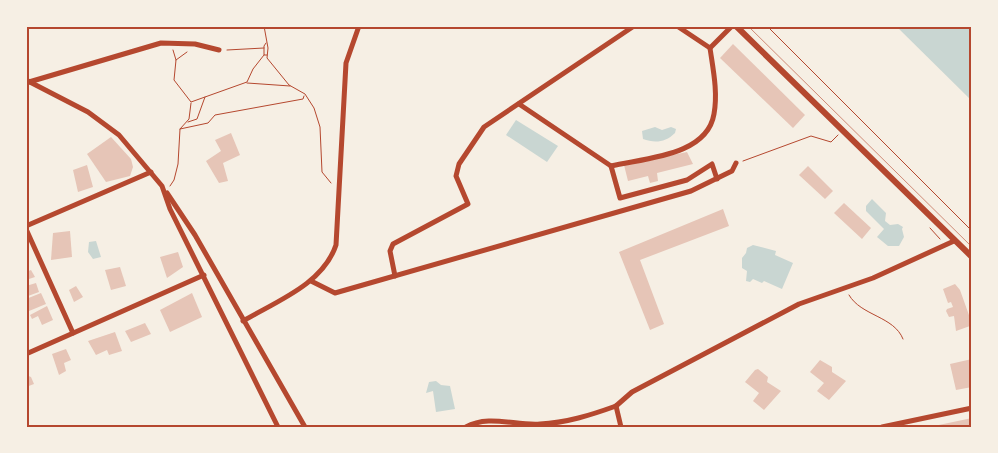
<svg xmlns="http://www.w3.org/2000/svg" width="998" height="453" viewBox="0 0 998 453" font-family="Signika,sans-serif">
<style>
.water{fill:#c9d6d2}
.building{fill:#e6c5b7}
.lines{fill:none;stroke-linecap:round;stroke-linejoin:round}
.path{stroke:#b5482f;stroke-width:1}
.minor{stroke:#b5482f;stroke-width:5}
.tertiary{stroke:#b5482f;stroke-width:6}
.tram{stroke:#cf8b77;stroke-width:1}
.neatline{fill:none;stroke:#b5482f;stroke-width:2}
</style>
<rect width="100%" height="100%" fill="#f6efe4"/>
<g class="water">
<polygon points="896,26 972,26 972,101"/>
<polygon points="516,120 558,146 547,162 506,135"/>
<path d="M655,127L662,130L671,127L676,129L675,133C665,143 654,143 643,139L642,131Z"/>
<polygon points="872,199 886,213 885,221 890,225 898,224 903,227 902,229 904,237 899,246 888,246 877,237 884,229 866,211 866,206"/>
<polygon points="96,241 101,257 93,259 88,252 89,242"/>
<polygon points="753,245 776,251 775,255 793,263 782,289 764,281 762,283 753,279 750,282 746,281 747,271 742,268 742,258 746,253 747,248"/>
<polygon points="436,381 441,385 450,386 455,409 436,412 433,391 426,393 429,382"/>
</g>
<g class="building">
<polygon points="733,44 805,115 793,128 720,58"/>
<polygon points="231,133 240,155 223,163 228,181 219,183 206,161 221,151 215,140"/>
<polygon points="111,137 131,159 133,167 130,176 106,182 87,154"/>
<polygon points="687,152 693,164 657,173 658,181 650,183 648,176 628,181 624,165"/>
<polygon points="87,165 93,187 78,192 73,170"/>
<polygon points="808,166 833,191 825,199 799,175"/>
<polygon points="844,203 871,228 862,239 834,213"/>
<polygon points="723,209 729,226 640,260 664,324 650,330 619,252"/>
<polygon points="70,231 72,257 51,260 53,233"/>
<polygon points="178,252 183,267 167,278 160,257"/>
<polygon points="120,267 126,286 111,290 105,270"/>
<polygon points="31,270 35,277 26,280 26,272"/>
<polygon points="36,283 39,292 28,296 26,286"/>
<polygon points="955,284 960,290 970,318 970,326 956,331 954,316 949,317 946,311 947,309 953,307 951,302 948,303 943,289"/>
<polygon points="76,286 83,297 74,302 69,290"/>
<polygon points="41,293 46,304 29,311 26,299"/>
<polygon points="192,293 202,317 170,332 160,310"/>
<polygon points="47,306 53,320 42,325 38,316 32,319 30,315"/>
<polygon points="145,323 151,334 131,342 125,331"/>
<polygon points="115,332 122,351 109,355 107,350 96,355 88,341"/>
<polygon points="66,349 71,360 64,363 66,371 59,375 52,354"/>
<polygon points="972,359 972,387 956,390 950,364"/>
<polygon points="820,360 832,367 832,372 846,381 829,400 817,391 824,383 810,372"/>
<polygon points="758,369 768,377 767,382 781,391 764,410 753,401 759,393 745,382 755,370"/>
<polygon points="26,375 31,377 34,384 26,387"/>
<polygon points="972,418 972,427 934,427 934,426"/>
</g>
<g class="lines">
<g class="path">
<polyline points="264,26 268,48 267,58 289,85 305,94 314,108 320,127 322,172 331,183"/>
<polyline points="767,26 972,231"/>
<polyline points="266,43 264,46 264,55 267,55"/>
<polyline points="173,50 176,60 174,80 191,102 247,82 253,69 264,55"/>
<polyline points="227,50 264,48"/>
<polyline points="176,60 187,52"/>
<polyline points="247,83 290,86"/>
<polyline points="188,122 197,119 205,97"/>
<polyline points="180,129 208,123 215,115 303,99 304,96"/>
<polyline points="743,161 811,136 831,142 838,135"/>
<polyline points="170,186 174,180 178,164 180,129 189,119 191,103"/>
<polyline points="930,228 940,239"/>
<path d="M849,295C861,316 894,316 903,339"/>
</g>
<g class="minor">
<polyline points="677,26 710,48 732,26"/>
<polyline points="26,80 88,112 119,135 162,186 170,209 278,427"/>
<polyline points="29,82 161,43 195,44 219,50"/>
<path d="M519,104L611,166C645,158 707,156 714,114C718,92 713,69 710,48"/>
<polyline points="611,166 620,198 687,180 712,164 717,179"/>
<polyline points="167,193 195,235 305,427"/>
<polyline points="26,226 151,172"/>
<polyline points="26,229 73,333"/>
<polyline points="395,276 390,251 393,244 468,204 456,176 459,164 484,127 634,26"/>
<polyline points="311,281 335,293 691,191 732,171 736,163"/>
<path d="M243,321C277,301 323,284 336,245L346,63L359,26"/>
<polyline points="26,354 204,275"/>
<polyline points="616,406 632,392 799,304 873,278 954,241"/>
<polyline points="616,406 621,427"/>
<path d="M466,427C488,414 516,426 540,424C566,423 591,415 616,406"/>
<polyline points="882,427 972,408"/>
</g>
<polyline class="tertiary" points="736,26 972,257"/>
<polyline class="tram" points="748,26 972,247"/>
</g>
<rect width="998" height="453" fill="none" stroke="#f6efe4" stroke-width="55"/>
<rect x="28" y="28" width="942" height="398" class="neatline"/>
</svg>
